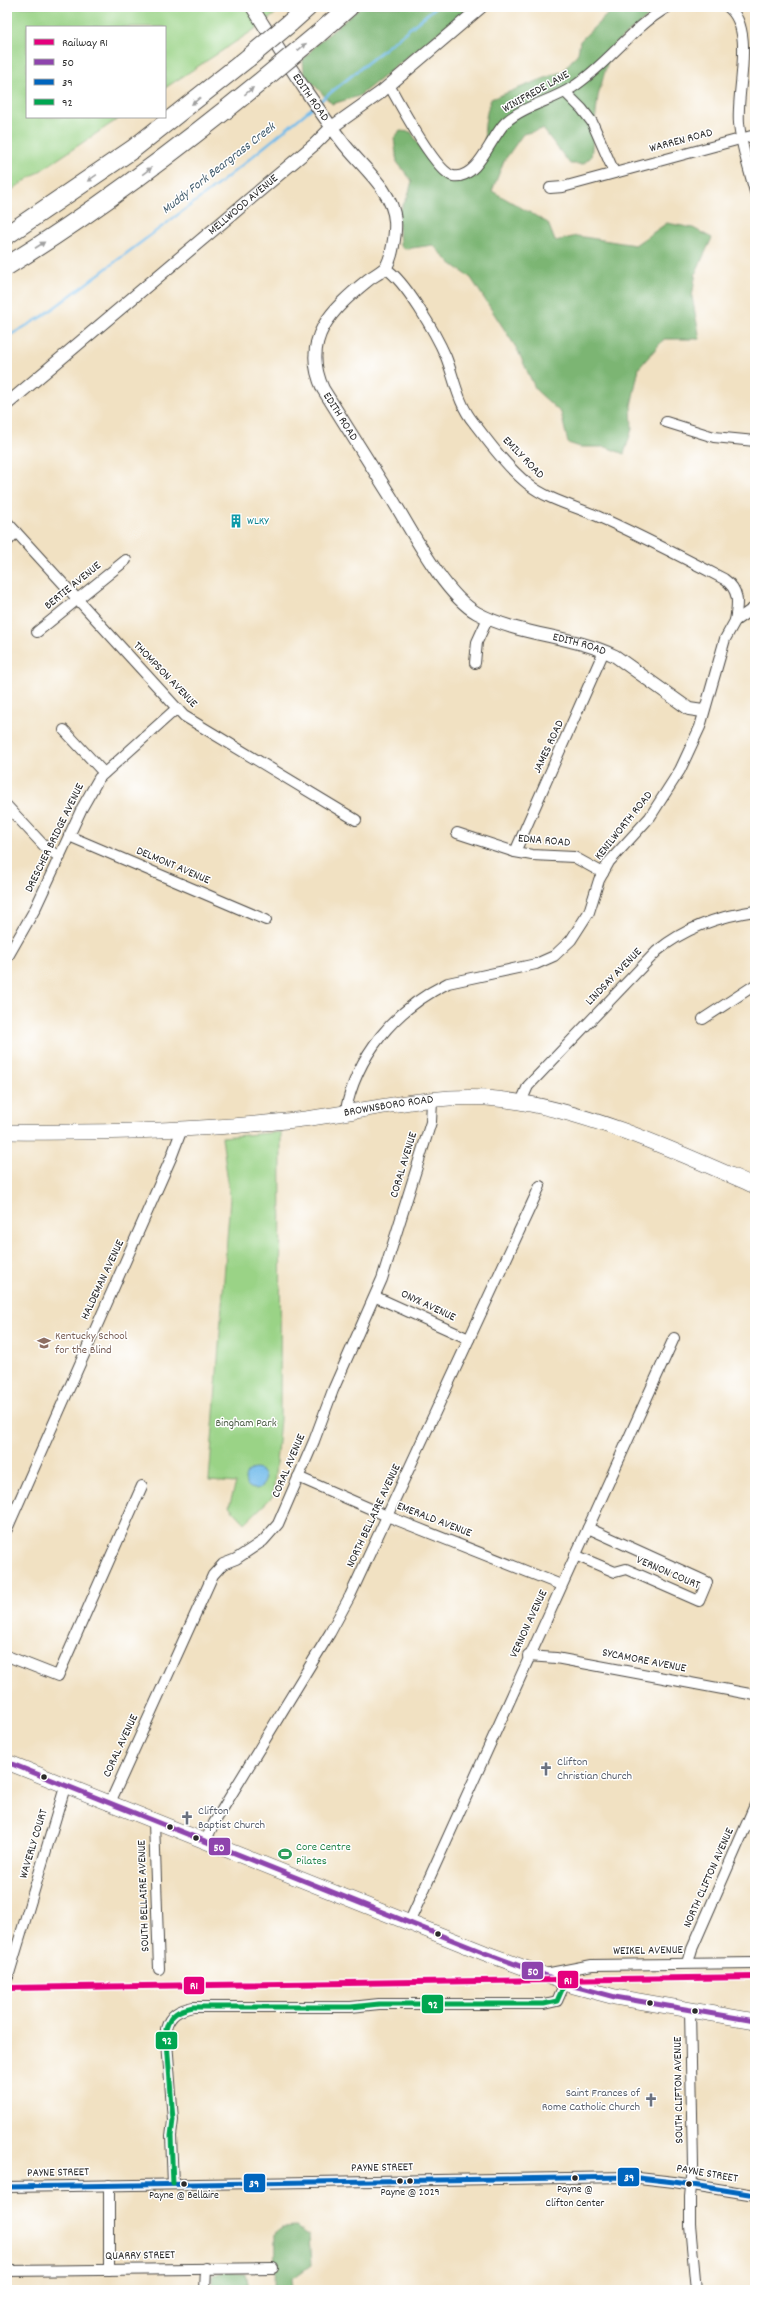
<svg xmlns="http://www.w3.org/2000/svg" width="762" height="2297" viewBox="0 0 762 2297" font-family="Dekko,sans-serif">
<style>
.green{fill:#9ad386;stroke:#627f58}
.forest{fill:#7bb573;stroke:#53704f}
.water{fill:#73bceb;stroke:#4f748b}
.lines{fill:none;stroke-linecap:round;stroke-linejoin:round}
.stream{stroke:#73bceb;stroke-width:2.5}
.minor-casing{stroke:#494642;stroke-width:12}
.tertiary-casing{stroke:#494642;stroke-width:14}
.primary-casing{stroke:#494642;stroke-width:16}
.motorway-casing{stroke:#494642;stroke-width:20}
.minor{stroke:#fff;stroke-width:10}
.tertiary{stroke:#fff;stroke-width:12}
.primary{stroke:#fff;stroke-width:15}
.motorway{stroke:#fff;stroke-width:18}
.motorway-bridge-casing{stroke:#494642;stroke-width:20;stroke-linecap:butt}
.motorway-bridge{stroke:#fff;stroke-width:18}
.bus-1-casing{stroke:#fff;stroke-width:8}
.bus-2-casing{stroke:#fff;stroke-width:8}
.bus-3-casing{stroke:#fff;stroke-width:8}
.bus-1{stroke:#8e44ad;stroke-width:5}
.bus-2{stroke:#0065bd;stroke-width:5}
.bus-3{stroke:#00a651;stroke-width:5}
.rail-1-casing{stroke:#fff;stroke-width:9}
.rail-1{stroke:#e5007d;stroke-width:6}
.oneway{fill:#a0a0a0}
.bus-dot{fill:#2b2b2b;stroke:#fff;stroke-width:1.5}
.labels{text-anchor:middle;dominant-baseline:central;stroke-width:3;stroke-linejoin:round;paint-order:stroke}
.bus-label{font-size:11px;fill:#2b2b2b;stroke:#fff}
.street-label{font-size:12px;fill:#2b2b2b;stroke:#fff}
.culture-label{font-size:12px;fill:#0d838f;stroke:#fff;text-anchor:start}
.education-label{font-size:12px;fill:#785e54;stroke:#fff;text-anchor:start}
.park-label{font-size:12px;fill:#4c5d46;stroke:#fff}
.worship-label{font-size:12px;fill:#5b616d;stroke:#fff;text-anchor:start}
.leisure-label{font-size:12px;fill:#27864d;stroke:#fff;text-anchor:start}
.water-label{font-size:13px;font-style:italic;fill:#445e6e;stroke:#fff}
.line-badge{stroke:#fff;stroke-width:1.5}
.badge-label{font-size:11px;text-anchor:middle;font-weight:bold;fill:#fff}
</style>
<rect width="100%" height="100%" fill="#fff"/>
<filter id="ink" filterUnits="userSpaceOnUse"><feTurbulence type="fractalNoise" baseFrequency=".025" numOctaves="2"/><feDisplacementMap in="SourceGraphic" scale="8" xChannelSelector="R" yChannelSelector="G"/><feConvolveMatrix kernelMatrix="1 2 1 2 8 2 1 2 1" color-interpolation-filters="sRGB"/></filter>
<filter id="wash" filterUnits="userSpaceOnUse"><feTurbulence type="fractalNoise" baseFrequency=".012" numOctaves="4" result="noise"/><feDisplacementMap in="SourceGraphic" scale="16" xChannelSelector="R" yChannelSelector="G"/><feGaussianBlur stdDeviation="0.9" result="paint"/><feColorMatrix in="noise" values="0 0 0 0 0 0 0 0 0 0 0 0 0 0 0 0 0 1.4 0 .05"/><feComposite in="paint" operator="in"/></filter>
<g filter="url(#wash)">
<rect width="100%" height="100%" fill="#f1e1c2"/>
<g class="green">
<polygon points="7,7 283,7 263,24 165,88 165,27 27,27 27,117 121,117 7,193"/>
<polygon points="281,1132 280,1419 273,1496 245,1523 229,1506 236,1483 209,1481 230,1198 222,1137"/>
</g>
<g class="forest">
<polygon points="361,7 470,7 359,96 332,104 304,74 303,60 316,45"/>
<path d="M615,7H660L612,46L598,96L591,157L583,164H570L543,129L523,134L504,161L492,191L548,223L555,241L577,236L635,245L667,223L693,228L712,238L696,272L692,297L700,339H664L639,368L631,406L632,429L624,454L606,447H580L568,443L561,413L536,390L517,349L471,278L449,262L433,245L405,249L400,246L398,214L408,196L412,181L397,162L394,138L400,131L411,132L433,167L447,176L463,177L487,153C482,135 485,116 491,99L563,71L578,53L580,41Z"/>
<polygon points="296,2227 309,2236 311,2265 292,2279 293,2290 274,2290 275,2233 282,2228"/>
<polygon points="225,2271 246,2273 249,2290 213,2290 213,2275"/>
</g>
<circle class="water" cx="255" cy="1479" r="10"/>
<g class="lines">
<g class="stream">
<polyline points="318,103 436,7"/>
<polyline points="7,337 43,316 220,183 313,107"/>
</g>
</g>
</g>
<g filter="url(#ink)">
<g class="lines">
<g class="minor-casing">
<g id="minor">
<path d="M728,7C756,29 736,90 739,123C741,146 749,169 755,192"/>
<path d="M389,85C399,103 436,172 453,176C478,180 491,136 506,122C525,105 552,101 573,87C608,64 631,28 668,7"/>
<polyline points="565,92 582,109 592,122 614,172"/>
<polyline points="550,188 563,187 755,135"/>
<path d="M385,268C405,280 436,334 446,357C455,380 458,404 474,423C490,444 508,468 528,484C548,500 574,506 597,516C640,535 682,557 724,579C740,590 738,603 735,621"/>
<polyline points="666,422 714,437 755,441"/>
<polyline points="7,522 184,716 356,820"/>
<polyline points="7,542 16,532"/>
<polyline points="37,632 126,560"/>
<polyline points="475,663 477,642 488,618"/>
<polyline points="64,730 104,773"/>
<polyline points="7,806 47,849 60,857"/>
<polyline points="457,833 515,852 532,855 574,857 603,873"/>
<polyline points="69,836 266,920"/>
<polyline points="515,852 604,651"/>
<polyline points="7,958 35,909 82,808 99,778 176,709"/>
<polyline points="703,1019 755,985"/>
<path d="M521,1102L528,1086L657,951C685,928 719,916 755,911"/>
<path d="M345,1114C356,1055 395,1009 448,983L536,964L554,956L571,940L589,912L599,880L609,862L650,817L680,770L700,727L725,639L735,621L755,607"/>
<polyline points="376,1297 469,1339"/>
<polyline points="298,1477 387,1516 561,1585"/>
<polyline points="7,1529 171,1158 182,1129"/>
<polyline points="575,1555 615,1572 626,1569 699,1601 707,1582 588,1528"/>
<polyline points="7,1656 58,1676 142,1486"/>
<polyline points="528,1656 556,1658 755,1695"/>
<polyline points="109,1805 213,1575 223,1564 236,1559 263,1541 278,1524 314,1441 333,1390 382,1279 431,1122 432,1101"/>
<polyline points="154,1822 159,1969"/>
<polyline points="205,1842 214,1823 330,1633 350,1596 540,1186"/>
<polyline points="409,1923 674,1338"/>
<polyline points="688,1963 692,1949 755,1805"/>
<polyline points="545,1974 592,1965 755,1963"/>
<polyline points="8,1977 65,1787"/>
<polyline points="690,2010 693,2166 690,2197 690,2225 696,2290"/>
<path d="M173,2184L171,2136L173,2120L166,2029C170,2014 179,2010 193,2007H351L379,2004H544L557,2001L565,1983"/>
<polyline points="109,2185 109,2270"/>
<polyline points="7,2187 630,2177 674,2182 755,2195"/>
<polyline points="7,2271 273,2268"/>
<polyline points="205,2290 206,2268"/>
</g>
</g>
<g class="tertiary-casing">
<g id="tertiary">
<path id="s1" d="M252,7C270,35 287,63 306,91C317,107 329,124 341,140C359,165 393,189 395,221C396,232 392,260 385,268C380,273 373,276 368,280C332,309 300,339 323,389C345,424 367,459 389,494C410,527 443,594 477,613C520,636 571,635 615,656L689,709L703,711"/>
<path id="s2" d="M7,404L315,144L332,127L380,93L481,7"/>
</g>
</g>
<g class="primary-casing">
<g id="primary">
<path id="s3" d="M7,1132C103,1133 199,1131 295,1120C361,1113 430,1092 497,1099C583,1108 676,1151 755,1186"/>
<polyline points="7,1762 485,1953 574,1986 615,1997 755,2021"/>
</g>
</g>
<g class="motorway-casing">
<g id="motorway">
<polyline points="290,23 308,7"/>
<polyline points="318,34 349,7"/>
<polyline points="7,235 133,149 248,58"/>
<path d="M7,266C98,210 182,146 265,78"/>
</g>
</g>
<use href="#minor" class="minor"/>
<use href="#tertiary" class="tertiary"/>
<use href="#primary" class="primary"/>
<use href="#motorway" class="motorway"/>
<g class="motorway-bridge-casing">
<g id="motorway-bridge">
<polyline points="248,58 290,23"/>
<polyline points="265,78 318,34"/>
</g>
</g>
<use href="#motorway-bridge" class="motorway-bridge"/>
<g class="bus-1-casing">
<polyline id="bus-1" points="7,1762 485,1953 574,1986 615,1997 755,2021"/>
</g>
<g class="bus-2-casing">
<polyline id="bus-2" points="7,2187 630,2177 674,2182 755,2195"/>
</g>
<g class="bus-3-casing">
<path id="bus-3" d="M173,2184L171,2136L173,2120L166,2029C170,2014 179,2010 193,2007H351L379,2004H544L557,2001L565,1983"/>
</g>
<use href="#bus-1" class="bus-1"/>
<use href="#bus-2" class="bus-2"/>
<use href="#bus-3" class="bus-3"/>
<g class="rail-1-casing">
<polyline id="rail-1" points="7,1988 755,1977"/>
</g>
<use href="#rail-1" class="rail-1"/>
</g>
<defs><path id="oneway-solid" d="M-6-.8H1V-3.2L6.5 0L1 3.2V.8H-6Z"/></defs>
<g class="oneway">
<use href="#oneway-solid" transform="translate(302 47) rotate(-40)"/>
<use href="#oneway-solid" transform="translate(249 91) rotate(-39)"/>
<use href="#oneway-solid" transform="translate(196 101) rotate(141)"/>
<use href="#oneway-solid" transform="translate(147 171) rotate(-36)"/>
<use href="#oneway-solid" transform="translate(92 178) rotate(145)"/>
<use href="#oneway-solid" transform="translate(40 245) rotate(-33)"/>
</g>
</g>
<defs>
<g id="building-bare" transform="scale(1.08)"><path d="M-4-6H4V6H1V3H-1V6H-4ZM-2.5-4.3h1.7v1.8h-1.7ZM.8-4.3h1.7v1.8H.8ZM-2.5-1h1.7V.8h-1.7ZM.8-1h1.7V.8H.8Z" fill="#0f9aa8" stroke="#fff" stroke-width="2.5" paint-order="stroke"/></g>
<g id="school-bare" transform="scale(1.08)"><path d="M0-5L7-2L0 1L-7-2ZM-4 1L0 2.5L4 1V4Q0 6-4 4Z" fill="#8d6e63" stroke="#fff" stroke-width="2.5" paint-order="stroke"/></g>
<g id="church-bare" transform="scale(1.08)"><path d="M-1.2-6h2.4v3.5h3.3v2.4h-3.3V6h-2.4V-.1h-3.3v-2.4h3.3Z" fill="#6b7280" stroke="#fff" stroke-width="2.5" paint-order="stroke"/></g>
<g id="stadium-bare" transform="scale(1.08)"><path d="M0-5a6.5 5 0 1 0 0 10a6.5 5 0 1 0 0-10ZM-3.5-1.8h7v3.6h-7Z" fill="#2e9e5b" stroke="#fff" stroke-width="2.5" paint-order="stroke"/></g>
</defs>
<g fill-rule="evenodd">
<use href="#building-bare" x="236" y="521"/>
<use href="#school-bare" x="44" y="1343"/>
<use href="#church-bare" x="546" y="1769"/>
<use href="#church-bare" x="187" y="1818"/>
<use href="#stadium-bare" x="285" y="1854"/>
<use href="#church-bare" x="651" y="2100"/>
</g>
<g class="bus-dot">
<circle cx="44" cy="1777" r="3.5"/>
<circle cx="170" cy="1827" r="3.5"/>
<circle cx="196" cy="1838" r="3.5"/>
<circle cx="438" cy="1934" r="3.5"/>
<circle cx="650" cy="2003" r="3.5"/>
<circle cx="695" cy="2011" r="3.5"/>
<circle cx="575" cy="2178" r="3.5"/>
<circle cx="400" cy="2181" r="3.5"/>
<circle cx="410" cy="2181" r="3.5"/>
<circle cx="184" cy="2184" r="3.5"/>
<circle cx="689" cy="2184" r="3.5"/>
</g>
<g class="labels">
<g class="bus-label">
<text x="575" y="2190">Payne @<tspan x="575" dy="14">Clifton Center</tspan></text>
<text x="410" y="2193">Payne @ 2029</text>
<text x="184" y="2196">Payne @ Bellaire</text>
</g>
<g class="street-label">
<text transform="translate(536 92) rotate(-29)">WINIFREDE LANE</text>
<text stroke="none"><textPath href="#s1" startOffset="108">EDITH ROAD</textPath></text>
<text transform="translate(681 141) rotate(-15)">WARREN ROAD</text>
<text stroke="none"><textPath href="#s2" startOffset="309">MELLWOOD AVENUE</textPath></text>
<text stroke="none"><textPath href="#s1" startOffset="491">EDITH ROAD</textPath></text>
<text transform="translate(523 458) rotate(46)">EMILY ROAD</text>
<text transform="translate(73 586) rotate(-39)">BERTIE AVENUE</text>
<text stroke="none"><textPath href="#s1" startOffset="839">EDITH ROAD</textPath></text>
<text transform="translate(165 675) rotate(46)">THOMPSON AVENUE</text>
<text transform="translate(549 747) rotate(-65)">JAMES ROAD</text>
<text transform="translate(624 826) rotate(-51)">KENILWORTH ROAD</text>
<text transform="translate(55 838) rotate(-64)">DRESCHER BRIDGE AVENUE</text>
<text transform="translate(544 841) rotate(5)">EDNA ROAD</text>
<text transform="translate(173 866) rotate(23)">DELMONT AVENUE</text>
<text transform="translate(614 977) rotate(-46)">LINDSAY AVENUE</text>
<text stroke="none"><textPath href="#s3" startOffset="383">BROWNSBORO ROAD</textPath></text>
<text transform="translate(404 1165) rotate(-73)">CORAL AVENUE</text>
<text transform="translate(103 1280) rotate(-65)">HALDEMAN AVENUE</text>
<text transform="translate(428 1306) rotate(25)">ONYX AVENUE</text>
<text transform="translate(289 1466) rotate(-67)">CORAL AVENUE</text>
<text transform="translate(374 1516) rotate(-65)">NORTH BELLAIRE AVENUE</text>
<text transform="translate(434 1520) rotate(21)">EMERALD AVENUE</text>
<text transform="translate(668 1573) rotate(23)">VERNON COURT</text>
<text transform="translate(529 1624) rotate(-65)">VERNON AVENUE</text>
<text transform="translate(644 1661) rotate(11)">SYCAMORE AVENUE</text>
<text transform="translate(121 1746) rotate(-65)">CORAL AVENUE</text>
<text transform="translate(34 1844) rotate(-73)">WAVERLY COURT</text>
<text transform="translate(709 1878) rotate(-66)">NORTH CLIFTON AVENUE</text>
<text transform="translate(144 1896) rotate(-92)">SOUTH BELLAIRE AVENUE</text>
<text transform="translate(648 1951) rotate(-1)">WEIKEL AVENUE</text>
<text transform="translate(679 2090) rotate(-91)">SOUTH CLIFTON AVENUE</text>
<text transform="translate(382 2168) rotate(-1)">PAYNE STREET</text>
<text transform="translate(58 2173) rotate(-1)">PAYNE STREET</text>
<text transform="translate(707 2174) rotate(10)">PAYNE STREET</text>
<text transform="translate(140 2256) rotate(-1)">QUARRY STREET</text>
</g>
<g class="culture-label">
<text x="247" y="521">WLKY</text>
</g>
<g class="education-label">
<text x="55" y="1336">Kentucky School<tspan x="55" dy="14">for the Blind</tspan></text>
</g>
<g class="park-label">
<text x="246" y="1423">Bingham Park</text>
</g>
<g class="worship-label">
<text x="557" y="1762">Clifton<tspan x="557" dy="14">Christian Church</tspan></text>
<text x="198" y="1811">Clifton<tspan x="198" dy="14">Baptist Church</tspan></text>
<text x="640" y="2093" text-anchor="end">Saint Frances of<tspan x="640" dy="14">Rome Catholic Church</tspan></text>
</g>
<g class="leisure-label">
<text x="296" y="1847">Core Centre<tspan x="296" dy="14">Pilates</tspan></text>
</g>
<g class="water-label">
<text transform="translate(219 169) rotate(-38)">Muddy Fork Beargrass Creek</text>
</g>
</g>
<g class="line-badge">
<rect x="208" y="1837" width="23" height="19" rx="4" fill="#8e44ad"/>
<rect x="521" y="1961" width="23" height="19" rx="4" fill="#8e44ad"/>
<rect x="557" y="1970" width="22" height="19" rx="4" fill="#e5007d"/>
<rect x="183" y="1976" width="22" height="19" rx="4" fill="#e5007d"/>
<rect x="421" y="1994" width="23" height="20" rx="4" fill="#00a651"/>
<rect x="155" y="2031" width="23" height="19" rx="4" fill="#00a651"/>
<rect x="617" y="2167" width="23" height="20" rx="4" fill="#0065bd"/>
<rect x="243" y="2173" width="23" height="20" rx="4" fill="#0065bd"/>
</g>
<g class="badge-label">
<text x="219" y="1851">50</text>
<text x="533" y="1975">50</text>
<text x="568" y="1984">R1</text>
<text x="194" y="1989">R1</text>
<text x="433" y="2008">92</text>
<text x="167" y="2044">92</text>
<text x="629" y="2181">39</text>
<text x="254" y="2187">39</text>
</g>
<rect width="762" height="2297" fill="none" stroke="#fff" stroke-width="24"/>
<rect x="26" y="26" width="140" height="92" fill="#ffffff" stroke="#aaaaaa"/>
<rect x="34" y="39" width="20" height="6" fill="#e5007d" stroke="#aaaaaa"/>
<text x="62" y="46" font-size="12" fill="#2b2b2b">Railway R1</text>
<rect x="34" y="59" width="20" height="6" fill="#8e44ad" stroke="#aaaaaa"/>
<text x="62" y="66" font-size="12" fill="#2b2b2b">50</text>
<rect x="34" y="79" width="20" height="6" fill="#0065bd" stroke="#aaaaaa"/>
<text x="62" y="86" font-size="12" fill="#2b2b2b">39</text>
<rect x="34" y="99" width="20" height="6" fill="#00a651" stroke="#aaaaaa"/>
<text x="62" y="106" font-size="12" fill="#2b2b2b">92</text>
</svg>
